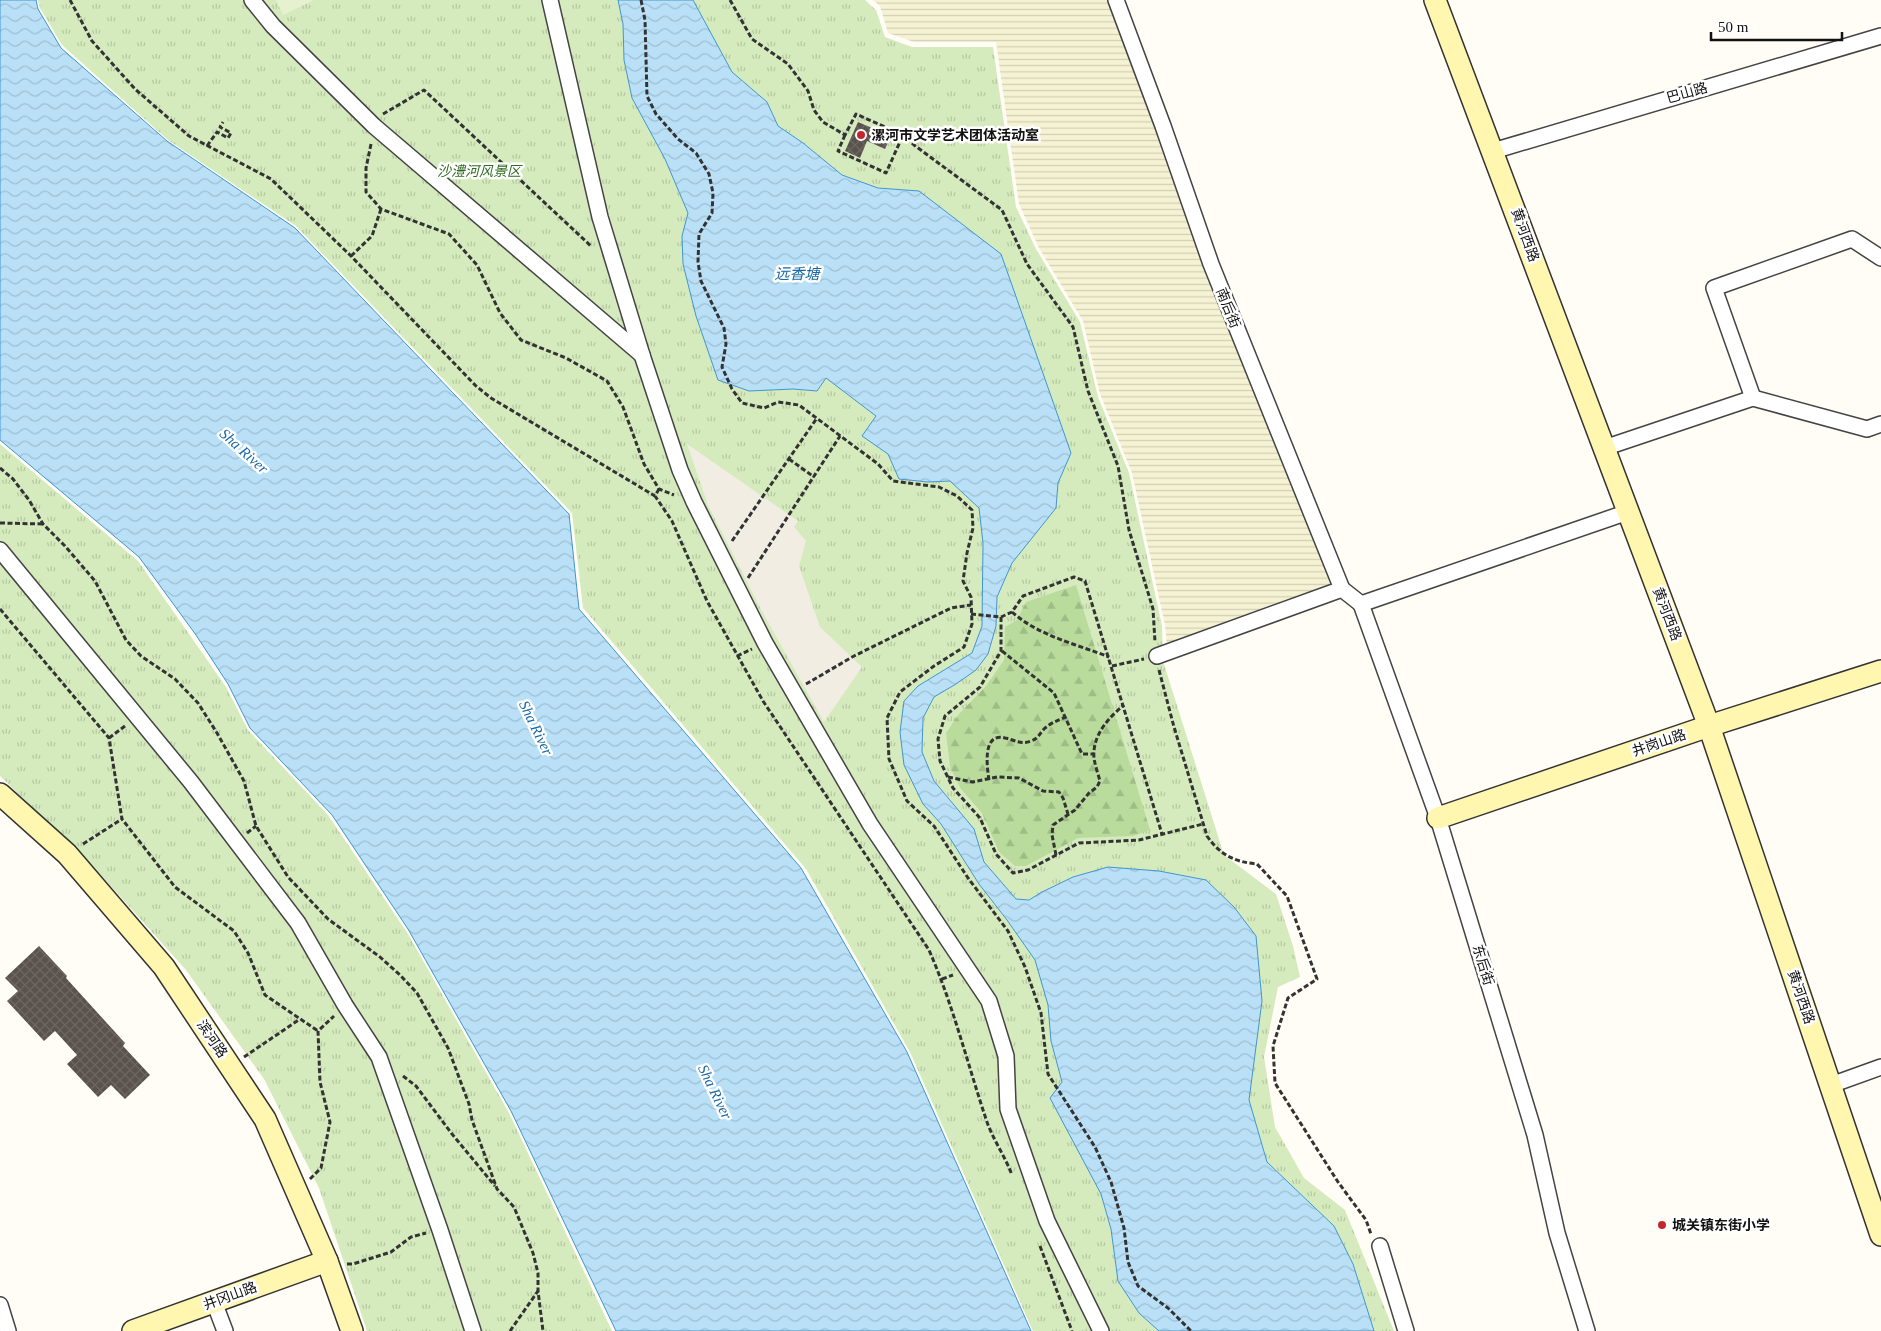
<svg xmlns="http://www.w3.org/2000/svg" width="1881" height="1331" viewBox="0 0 1881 1331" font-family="'Times New Roman','Noto Sans SC',serif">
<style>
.farmland{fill:url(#farmland-rules)}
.grass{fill:url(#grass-tufts)}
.forest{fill:url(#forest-firs)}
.pitch{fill:#e6f2cf}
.plaza{fill:#f1ede2}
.water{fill:url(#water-waves);stroke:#3f96cf}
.building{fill:url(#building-cross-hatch)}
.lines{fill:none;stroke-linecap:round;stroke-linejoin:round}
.street-casing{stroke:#444;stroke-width:18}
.secondary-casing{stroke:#333;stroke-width:24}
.path{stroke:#333;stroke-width:3;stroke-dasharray:5 2.5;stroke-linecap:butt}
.street{stroke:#fff;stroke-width:15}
.secondary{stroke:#fff6b0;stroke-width:21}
.poi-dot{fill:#c4262e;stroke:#fff;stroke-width:2}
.labels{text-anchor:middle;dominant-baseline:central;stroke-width:5;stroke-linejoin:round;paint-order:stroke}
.street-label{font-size:14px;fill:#111;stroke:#fff}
.poi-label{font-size:14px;font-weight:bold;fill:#111;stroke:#fff;text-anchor:start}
.park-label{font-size:14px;font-style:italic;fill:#2f6b1f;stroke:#fff}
.water-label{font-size:15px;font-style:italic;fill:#1768a6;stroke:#fff}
</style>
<defs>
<pattern id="farmland-rules" width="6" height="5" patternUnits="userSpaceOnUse" patternTransform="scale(1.25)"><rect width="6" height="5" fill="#f6f3d4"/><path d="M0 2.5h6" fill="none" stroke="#d2cfb5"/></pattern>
<pattern id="grass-tufts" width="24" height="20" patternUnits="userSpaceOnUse" patternTransform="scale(1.25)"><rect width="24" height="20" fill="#d5ebbd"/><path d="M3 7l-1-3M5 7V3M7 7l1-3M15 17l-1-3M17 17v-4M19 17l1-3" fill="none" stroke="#b6c8a1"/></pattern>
<pattern id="forest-firs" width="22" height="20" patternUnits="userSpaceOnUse" patternTransform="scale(1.25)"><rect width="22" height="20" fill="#b9dc9c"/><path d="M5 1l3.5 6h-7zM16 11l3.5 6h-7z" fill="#9ebc85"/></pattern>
<pattern id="water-waves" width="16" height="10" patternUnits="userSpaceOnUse" patternTransform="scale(1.25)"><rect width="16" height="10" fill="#b9e0f7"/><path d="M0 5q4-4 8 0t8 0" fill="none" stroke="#9ebfd3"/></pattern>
<pattern id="building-cross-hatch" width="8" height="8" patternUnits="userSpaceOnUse" patternTransform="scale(1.25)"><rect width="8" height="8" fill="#5a524d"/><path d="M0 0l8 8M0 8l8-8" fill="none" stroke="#6d6662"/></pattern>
</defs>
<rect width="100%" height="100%" fill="#fffdf5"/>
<polygon class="farmland" points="873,0 1108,0 1331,585 1167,647 1165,625 1132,473 1100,394 1083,321 1039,248 1019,204 996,42 914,42 888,33 880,6"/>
<g class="grass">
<polygon points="38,0 618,0 623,24 624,60 632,98 665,159 688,213 682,236 696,316 718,379 793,389 817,391 826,378 877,416 863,436 888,454 899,479 928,482 950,481 979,508 983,543 982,626 972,653 918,686 923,804 941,824 979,884 1007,920 1035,960 1049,1005 1051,1041 1062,1082 1086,1164 1101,1194 1111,1229 1118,1281 1139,1313 1159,1331 1033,1331 910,1052 806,869 583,608 572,513 296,226 168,140 62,45 40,8"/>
<polygon points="693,0 865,0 876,10 885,37 912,47 993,47 1016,207 1036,249 1080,322 1098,397 1129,473 1162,626 1163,661 1224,855 1276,894 1293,946 1300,977 1278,987 1264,1057 1275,1127 1304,1178 1345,1210 1394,1331 1374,1331 1353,1264 1334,1226 1267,1162 1249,1100 1262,1001 1206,880 1159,871 1108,867 1042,892 1029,900 1016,899 984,862 974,829 934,781 922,752 923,718 934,697 956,684 976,670 996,626 997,597 1012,563 1056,508 1058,483 1071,453 919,191 878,188 842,175 803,143 778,126 767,102 732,72"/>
<polygon points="0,444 138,561 226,687 248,730 328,815 408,934 510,1115 612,1331 367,1331 319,1188 264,1079 186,970 92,865 0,776"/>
</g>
<polygon class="forest" points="1076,585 1150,830 1133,836 1078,838 1026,866 1015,866 999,852 982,813 961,789 950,767 946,733 958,715 986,686 1004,660 1005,627 1017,620 1026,602"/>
<polygon class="pitch" points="276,0 314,0 283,15"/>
<polygon class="plaza" points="687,444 798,521 794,527 806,541 799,566 820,627 862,667 824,722 764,615 708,505"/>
<g class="water">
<polygon points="0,0 36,0 38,9 61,48 167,141 295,228 569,514 579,609 801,868 907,1052 1031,1331 616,1331 511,1111 408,929 332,815 250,728 228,684 196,635 139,557 0,440"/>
<polygon points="618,0 693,0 732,72 767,102 778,126 803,143 842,175 878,188 919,191 1001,254 1071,453 1058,483 1056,508 1012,563 997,597 996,626 988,654 976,670 956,684 934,697 923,718 922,752 934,781 974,829 984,862 1016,899 1029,900 1042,892 1073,877 1108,867 1159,871 1206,880 1234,907 1256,936 1262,1001 1249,1100 1267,1162 1334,1226 1353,1264 1374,1331 1159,1331 1139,1313 1118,1281 1111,1229 1101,1194 1050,1098 1062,1082 1051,1041 1048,1005 1035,960 1007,920 979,884 941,824 923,804 904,765 900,732 904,701 918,686 972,653 982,626 983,543 979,508 950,481 928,482 899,479 888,454 862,436 876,416 826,378 817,391 793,389 749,391 718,380 696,316 683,264 682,236 688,213 665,159 632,98 624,60 623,24"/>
</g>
<g class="building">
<polygon points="858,122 891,136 885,149 867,141 860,158 845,151"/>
<polygon points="39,946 67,976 66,978 125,1043 123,1046 150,1075 125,1099 111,1085 98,1097 67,1064 77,1055 55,1031 44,1041 7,1001 18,991 5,978"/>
</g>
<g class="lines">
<g class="street-casing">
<g id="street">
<polyline points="252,0 273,26 374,126 642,355"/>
<polyline points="550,0 600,217 642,355 680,470 694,502 765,643 870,824 989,1001 1006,1056 1008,1109 1047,1221 1101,1331"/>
<polyline points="1116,0 1163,126 1211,264 1342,589 1361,604"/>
<polyline points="1493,151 1881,36"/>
<polyline points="1753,398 1714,288 1852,239 1881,258"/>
<polyline points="1604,448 1753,398 1867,429 1881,424"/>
<polyline points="0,550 191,782 298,923 345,1005 379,1057 440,1230 473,1331"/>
<polyline points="1361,604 1438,818 1535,1135 1557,1233 1587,1331"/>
<polyline points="1361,604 1628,512"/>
<polyline points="1157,656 1342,589"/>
<polyline points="1831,1085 1881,1067"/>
<polyline points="1380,1246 1406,1331"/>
<polyline points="214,1302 225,1331"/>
<polyline points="0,1305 8,1331"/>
</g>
</g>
<g class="secondary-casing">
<g id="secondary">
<polyline points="1435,0 1709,726 1881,1235"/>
<polyline points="0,794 67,854 164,967 265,1119 327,1261 352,1331"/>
<polyline points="1438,818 1709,726 1881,671"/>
<polyline points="133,1331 327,1261"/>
</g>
</g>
<g class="path">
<polyline points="70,0 92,41 135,89 189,136 271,179 351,256 476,386 491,398 655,496"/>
<polyline points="641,0 645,20 647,96 656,114 678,139 696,153 709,174 713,193 712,213 699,234 698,262 701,281 724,328 726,344 722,367 732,389 742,403 764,408 778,402 799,405 878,464 893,481 939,487 957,496 972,510 973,528 967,553 963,581 971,597 972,624 964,647 934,666 900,692 887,718 889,759 907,801 934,826 968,878 1008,931 1025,967 1041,1013 1048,1074 1095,1147 1111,1182 1124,1228 1128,1262 1138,1286 1168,1308 1191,1331"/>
<polyline points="730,0 752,39 788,64 808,91 814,110 823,122 845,135 856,114 903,135 914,145 1002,210 1027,264 1073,327 1088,391 1118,466 1129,530 1153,609 1155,642"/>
<polyline points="383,114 424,90 592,247"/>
<polyline points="845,135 838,151 886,173 903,135"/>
<polyline points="371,144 366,168 366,192 381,209 449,234 477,265 500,313 521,340 566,358 607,381 623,407 644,464 659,489 674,495"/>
<polyline points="207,146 217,132 228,138 231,133 220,127 223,122"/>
<polyline points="351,256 372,236 381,209"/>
<polyline points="789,459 814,477"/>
<polyline points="0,468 13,479 29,500 43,524 65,546 95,581 126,640 141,656 175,679 198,703 217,733 244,781 256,826 288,877 328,919 380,957 400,975 417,993 448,1048 469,1104 472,1120 497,1189 514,1207 533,1253 538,1273 538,1291 543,1331"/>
<path d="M659,489L655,496L672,521L707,601L763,701L929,950C953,1005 967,1062 986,1119C992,1138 1005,1156 1012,1175"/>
<polyline points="0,523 43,524"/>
<polyline points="732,541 817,418"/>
<polyline points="748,578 840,436"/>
<polyline points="0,609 109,738 122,819 175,887 234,931 248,953 265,995 318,1031"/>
<path d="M1012,612C1039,636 1076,644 1109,657"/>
<polyline points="971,614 1001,617 1012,612 1023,596 1074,577 1085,581 1162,834"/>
<polyline points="1001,617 1001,651 980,687 945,716 938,739 940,761 953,788 980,818 996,854 1013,873 1028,870 1079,843 1139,840 1203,824"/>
<polyline points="1002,651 1054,693 1082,754 1094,754"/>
<polyline points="737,656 752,649"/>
<polyline points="1112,666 1144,659"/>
<path d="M1159,670L1174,727L1207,836C1220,855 1235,862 1257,864L1287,896L1317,979L1288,998L1273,1046L1275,1083L1338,1182L1366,1220L1371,1234"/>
<polyline points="806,684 854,656 951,608 971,605"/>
<polyline points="109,738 125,726"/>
<polyline points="948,777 973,782 997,777 1019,778 1043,791 1059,792 1063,798 1068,814"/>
<path d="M989,780C987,767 982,732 1005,738C1015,740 1021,745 1031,741C1038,739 1040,733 1045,728C1051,723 1058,720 1066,717"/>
<polyline points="247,833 256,826"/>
<polyline points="83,844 122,819"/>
<path d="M1056,855L1052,835L1053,825L1075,810L1089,793L1097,787L1100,781C1098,774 1095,765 1094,758C1092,736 1108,718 1124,705"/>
<polyline points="942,979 953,975"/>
<polyline points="244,1057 300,1019"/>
<polyline points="403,1076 416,1086 452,1134 495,1186"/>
<polyline points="310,1179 321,1168 330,1122 320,1082 318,1031 334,1016"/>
<polyline points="1040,1246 1072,1331"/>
<polyline points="347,1264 353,1264 391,1252 411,1237 426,1233"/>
<polyline points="510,1331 538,1291"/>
</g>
<use href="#street" class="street"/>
<use href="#secondary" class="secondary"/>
</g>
<g class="poi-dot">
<circle cx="861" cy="135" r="5"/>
<circle cx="1662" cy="1225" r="5"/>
</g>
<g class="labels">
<g class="street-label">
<text transform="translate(1687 93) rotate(-16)">巴山路</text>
<text transform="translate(1525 235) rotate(70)">黄河西路</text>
<text transform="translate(1228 308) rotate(68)">南后街</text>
<text transform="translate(1667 614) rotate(69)">黄河西路</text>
<text transform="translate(1659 743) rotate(-19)">井岗山路</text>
<text transform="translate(1483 965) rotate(73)">东后街</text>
<text transform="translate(1801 997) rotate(71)">黄河西路</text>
<text transform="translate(212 1039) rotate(56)">滨河路</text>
<text transform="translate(230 1296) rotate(-20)">井冈山路</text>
</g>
<g class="poi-label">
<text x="871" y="135">漯河市文学艺术团体活动室</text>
<text x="1672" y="1225">城关镇东街小学</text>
</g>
<g class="park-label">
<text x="479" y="171">沙澧河风景区</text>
</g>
<g class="water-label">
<text x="797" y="274">远香塘</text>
<text transform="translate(244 451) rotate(42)">Sha River</text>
<text transform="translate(536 728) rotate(64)">Sha River</text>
<text transform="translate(715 1092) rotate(64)">Sha River</text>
</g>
</g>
<path d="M1711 32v8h131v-8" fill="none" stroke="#111111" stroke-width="2.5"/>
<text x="1718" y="32" font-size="15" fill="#111111" stroke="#ffffff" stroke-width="4" paint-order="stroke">50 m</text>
</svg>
